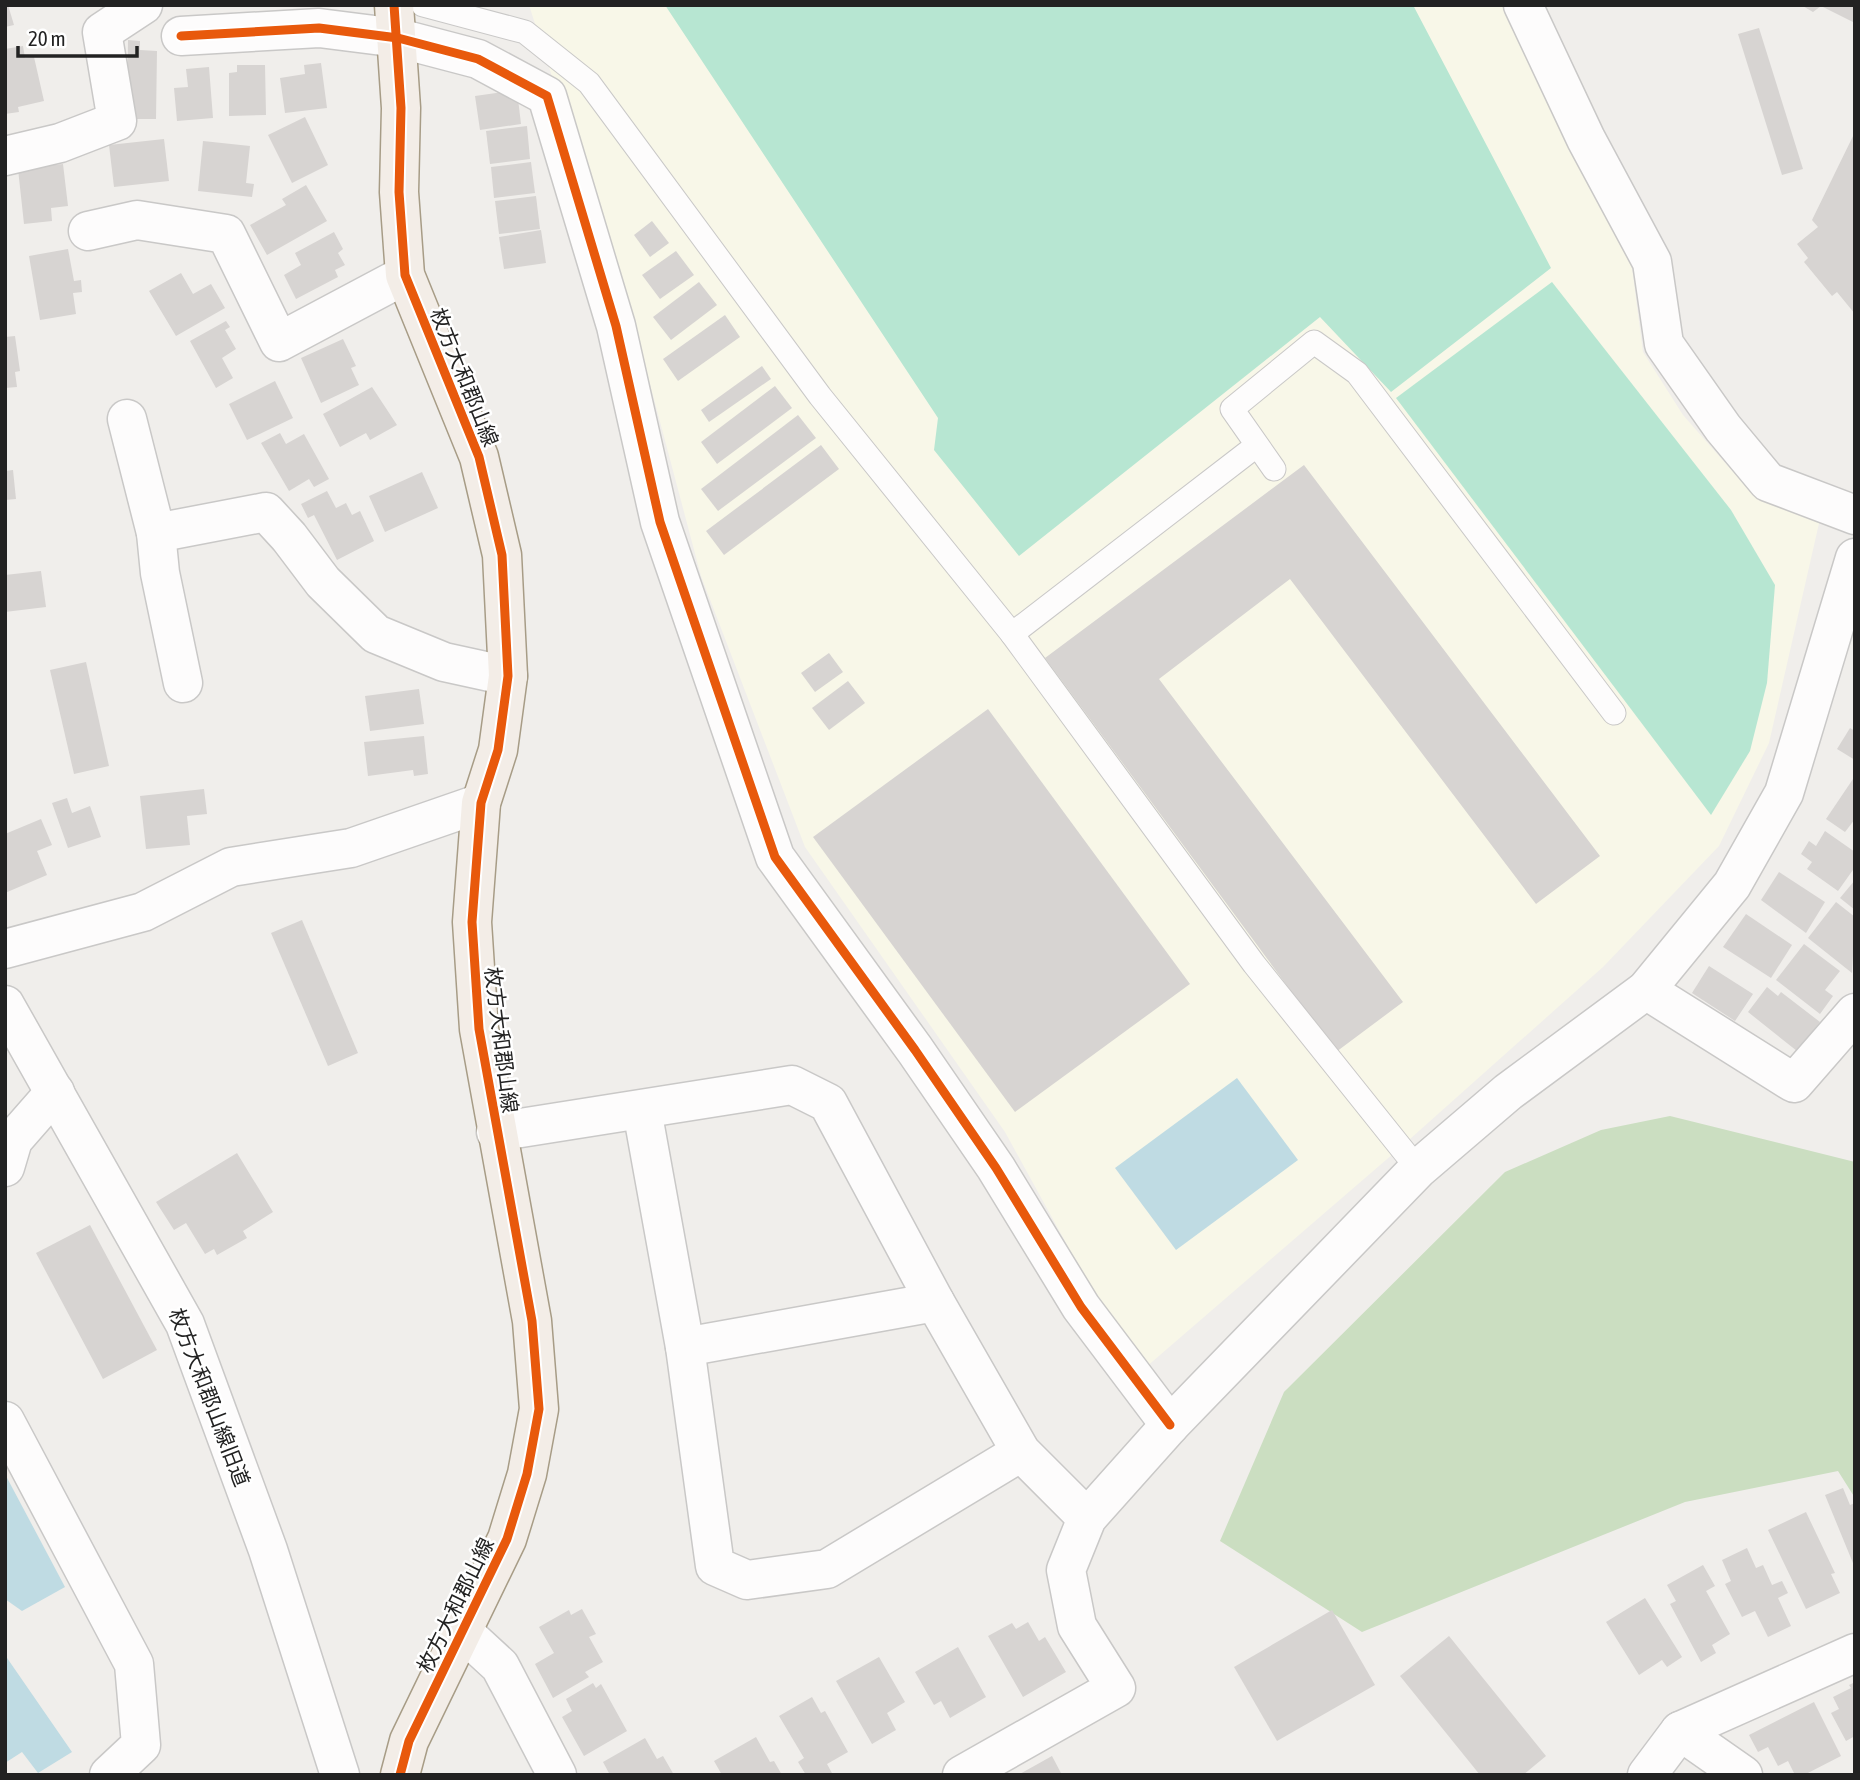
<svg xmlns="http://www.w3.org/2000/svg" width="1860" height="1780" viewBox="0 0 1860 1780" font-family="'Asap Condensed','Noto Sans JP',sans-serif">
<style>
.education{fill:#f8f7e8}
.forest{fill:#cbdec1}
.pitch{fill:#b7e6d2}
.water{fill:#bfdbe3}
.building{fill:#d7d4d2}
.lines{fill:none;stroke-linecap:round;stroke-linejoin:round}
.lane-casing{stroke:#c9c8c7;stroke-width:25}
.street-casing{stroke:#c9c8c7;stroke-width:41}
.primary-casing{stroke:#a79c86;stroke-width:41}
.lane{stroke:#fdfcfc;stroke-width:23}
.street{stroke:#fdfcfc;stroke-width:38}
.primary{stroke:#f3ede7;stroke-width:38}
.cycleway-casing{stroke:#fff;stroke-width:13}
.cycleway{stroke:#e8590c;stroke-width:9}
.labels{text-anchor:middle;dominant-baseline:central;stroke-width:5;stroke-linejoin:round;paint-order:stroke}
.street-label{font-size:21px;fill:#222;stroke:#fff}
</style>
<rect width="100%" height="100%" fill="#f0eeeb"/>
<polygon class="education" points="529,5 1505,5 1580,150 1632,268 1643,352 1683,415 1748,489 1820,519 1769,743 1719,846 1603,967 1401,1147 1138,1374 1005,1132 805,847 701,576 646,369"/>
<polygon class="forest" points="1670,1116 1855,1162 1855,1498 1838,1471 1685,1502 1362,1632 1220,1541 1284,1392 1505,1172 1601,1130"/>
<g class="pitch">
<polygon points="665,5 1413,5 1551,268 1391,392 1320,317 1019,556 934,450 938,418"/>
<polygon points="1552,282 1731,510 1775,585 1767,683 1750,751 1711,815 1396,398"/>
</g>
<g class="water">
<polygon points="1237,1078 1298,1160 1176,1250 1115,1168"/>
<polygon points="5,1474 65,1587 22,1611 5,1599"/>
<polygon points="5,1655 72,1752 38,1773 22,1752 5,1763"/>
</g>
<g class="building">
<polygon points="5,5 8,5 14,25 5,27"/>
<polygon points="1801,5 1855,5 1855,23 1821,6 1813,12"/>
<polygon points="1759,28 1803,169 1782,175 1738,34"/>
<polygon points="128,40 140,41 140,50 157,51 156,119 127,119"/>
<polygon points="23,46 25,58 34,57 44,101 18,107 19,112 5,114 5,49"/>
<polygon points="321,63 327,108 285,113 280,78 305,74 304,65"/>
<polygon points="237,65 265,65 266,115 229,116 229,73 237,72"/>
<polygon points="209,67 213,118 177,121 174,88 188,87 186,69"/>
<polygon points="517,90 521,124 480,130 475,96"/>
<polygon points="305,117 328,165 292,183 268,135"/>
<polygon points="527,126 530,159 490,164 486,131"/>
<polygon points="1855,132 1855,314 1837,292 1832,296 1804,262 1808,258 1797,244 1818,227 1812,220"/>
<polygon points="164,139 169,181 114,187 109,145"/>
<polygon points="203,141 250,146 246,183 254,184 252,197 198,191"/>
<polygon points="531,162 535,193 494,198 491,167"/>
<polygon points="63,164 68,206 51,208 52,221 24,224 18,169"/>
<polygon points="306,185 327,221 267,255 250,225 286,205 282,199"/>
<polygon points="536,196 540,229 499,234 495,201"/>
<polygon points="652,221 669,243 650,257 634,235"/>
<polygon points="541,230 546,263 504,269 499,237"/>
<polygon points="334,232 343,249 338,253 345,265 335,270 338,277 296,299 284,275 301,265 295,253"/>
<polygon points="68,249 74,281 81,280 82,292 73,293 76,314 40,320 29,256"/>
<polygon points="676,251 694,275 660,299 642,275"/>
<polygon points="181,273 193,294 211,284 225,308 176,336 149,291"/>
<polygon points="699,282 717,305 671,340 653,317"/>
<polygon points="725,315 740,337 678,381 663,359"/>
<polygon points="226,321 230,327 225,330 236,349 222,358 233,378 216,388 190,341"/>
<polygon points="15,336 20,371 15,372 17,387 5,388 5,337"/>
<polygon points="343,339 356,366 351,368 359,385 321,403 301,358"/>
<polygon points="762,366 771,379 709,422 701,410"/>
<polygon points="275,381 293,418 247,440 229,404"/>
<polygon points="775,386 792,408 717,464 701,442"/>
<polygon points="372,387 397,425 370,440 366,433 340,447 323,414"/>
<polygon points="798,415 816,438 718,511 701,489"/>
<polygon points="280,433 286,444 304,434 329,479 314,487 309,479 289,491 261,443"/>
<polygon points="821,445 839,469 724,555 706,531"/>
<polygon points="1304,465 1600,856 1536,904 1290,579 1159,679 1403,1002 1336,1052 1045,658"/>
<polygon points="13,470 16,499 5,500 5,471"/>
<polygon points="422,472 438,508 385,532 369,496"/>
<polygon points="327,491 336,508 346,503 352,515 360,511 374,541 337,560 314,515 308,518 301,504"/>
<polygon points="41,571 46,607 5,612 5,575"/>
<polygon points="829,653 843,672 815,692 801,673"/>
<polygon points="86,662 109,766 74,774 50,670"/>
<polygon points="848,681 865,703 829,730 812,708"/>
<polygon points="419,689 424,724 370,731 365,696"/>
<polygon points="988,709 1190,984 1015,1112 813,837"/>
<polygon points="1850,728 1855,731 1855,760 1837,749"/>
<polygon points="424,736 428,774 414,776 413,770 368,776 364,742"/>
<polygon points="1855,776 1855,819 1845,832 1826,819"/>
<polygon points="204,789 207,814 187,816 190,845 146,849 140,796"/>
<polygon points="67,798 72,813 90,806 101,837 68,848 52,803"/>
<polygon points="41,819 52,845 37,851 47,875 5,893 5,834"/>
<polygon points="1825,831 1855,852 1855,867 1838,891 1807,869 1812,862 1801,854 1809,841 1816,846"/>
<polygon points="1779,872 1825,902 1806,933 1761,900"/>
<polygon points="1855,880 1855,910 1840,898"/>
<polygon points="1836,902 1855,917 1852,973 1808,938"/>
<polygon points="1746,914 1792,945 1771,978 1723,947"/>
<polygon points="302,920 358,1053 328,1066 271,933"/>
<polygon points="1804,944 1840,971 1825,990 1833,996 1820,1014 1776,980"/>
<polygon points="1709,966 1753,994 1735,1021 1692,993"/>
<polygon points="1767,987 1778,996 1781,992 1820,1022 1797,1051 1748,1012"/>
<polygon points="237,1153 273,1212 243,1231 247,1238 217,1255 214,1249 205,1254 186,1223 174,1230 156,1202"/>
<polygon points="90,1225 157,1350 103,1379 36,1253"/>
<polygon points="1843,1488 1850,1505 1855,1503 1855,1568 1825,1495"/>
<polygon points="1806,1512 1835,1573 1831,1574 1840,1593 1806,1609 1768,1530"/>
<polygon points="1747,1548 1756,1568 1763,1565 1772,1585 1782,1581 1788,1593 1778,1598 1791,1626 1768,1637 1755,1611 1742,1617 1725,1584 1731,1581 1722,1560"/>
<polygon points="1703,1565 1715,1586 1706,1591 1730,1634 1712,1645 1716,1653 1701,1662 1670,1604 1676,1601 1667,1585"/>
<polygon points="1645,1598 1682,1657 1667,1667 1662,1660 1639,1675 1606,1622"/>
<polygon points="582,1609 596,1634 589,1637 603,1662 585,1672 589,1677 553,1698 535,1664 554,1653 539,1627 569,1610 571,1615"/>
<polygon points="1332,1610 1375,1685 1277,1741 1234,1667"/>
<polygon points="1028,1622 1039,1641 1045,1637 1066,1672 1023,1697 988,1636 1012,1623 1016,1629"/>
<polygon points="1449,1636 1546,1756 1523,1775 1480,1775 1400,1676"/>
<polygon points="958,1647 986,1697 950,1718 941,1701 934,1705 915,1672"/>
<polygon points="879,1657 905,1702 887,1713 896,1730 872,1744 836,1681"/>
<polygon points="1855,1682 1855,1736 1846,1741 1831,1713 1839,1709 1833,1697 1851,1688 1849,1685"/>
<polygon points="593,1683 596,1688 601,1684 627,1731 584,1756 562,1717 572,1711 566,1699"/>
<polygon points="812,1697 821,1713 825,1711 848,1752 827,1764 833,1775 806,1775 798,1762 804,1758 779,1716"/>
<polygon points="1814,1702 1841,1756 1804,1775 1795,1775 1788,1761 1778,1766 1768,1747 1758,1752 1749,1735"/>
<polygon points="756,1737 770,1762 774,1761 782,1775 722,1775 714,1761"/>
<polygon points="645,1738 657,1759 663,1756 674,1775 610,1775 603,1762"/>
<polygon points="1052,1756 1062,1775 1018,1775"/>
</g>
<g class="lines">
<g class="lane-casing">
<g id="lane">
<polyline points="423,5 525,32 589,83 820,396 1012,634"/>
<polyline points="1256,446 1012,634 1254,964 1418,1169"/>
<polyline points="1274,469 1232,409 1314,342 1357,373 1614,713"/>
</g>
</g>
<g class="street-casing">
<g id="street">
<polyline points="1523,5 1586,139 1652,262 1664,344 1723,428 1768,482 1855,515"/>
<polyline points="181,36 319,28 398,38 478,59 547,96 616,326 660,522 775,857 915,1050 996,1168 1081,1307 1170,1425"/>
<polyline points="5,156 60,143 117,121 102,32 143,5"/>
<polyline points="88,231 137,220 226,234 279,342 405,275"/>
<polyline points="127,419 156,533 160,573 183,683"/>
<polyline points="156,533 266,512 289,537 323,582 376,634 444,662 508,676"/>
<polyline points="5,949 143,912 231,867 351,848 481,803"/>
<polyline points="1646,990 1794,1083 1855,1013"/>
<polyline points="5,1005 185,1324 268,1550 340,1775"/>
<polyline points="642,1110 685,1347 715,1566 747,1580 827,1569 1021,1452"/>
<polyline points="496,1132 792,1085 828,1103 935,1302 1021,1452 1087,1518"/>
<polyline points="5,1167 13,1140 55,1092"/>
<polyline points="685,1347 935,1302"/>
<polyline points="5,1421 134,1664 141,1745 109,1775"/>
<polyline points="462,1631 500,1666 557,1775"/>
<polyline points="1680,1731 1743,1775"/>
<polyline points="962,1775 1116,1688 1077,1626 1066,1570 1087,1518 1170,1425 1418,1169 1508,1092 1646,990 1732,885 1784,793 1855,558"/>
<polyline points="1647,1775 1680,1731 1855,1653"/>
</g>
</g>
<g class="primary-casing">
<polyline id="primary" points="394,5 401,108 399,192 405,275 479,457 502,555 508,676 498,750 481,803 472,922 479,1029 532,1321 539,1409 527,1474 507,1539 409,1741 400,1775"/>
</g>
<use href="#lane" class="lane"/>
<use href="#street" class="street"/>
<use href="#primary" class="primary"/>
<g class="cycleway-casing">
<g id="cycleway">
<polyline points="394,5 401,108 399,192 405,275 479,457 502,555 508,676 498,750 481,803 472,922 479,1029 532,1321 539,1409 527,1474 507,1539 409,1741 400,1775"/>
<polyline points="181,36 319,28 398,38 478,59 547,96 616,326 660,522 775,857 915,1050 996,1168 1081,1307 1170,1425"/>
</g>
</g>
<use href="#cycleway" class="cycleway"/>
</g>
<g class="labels">
<g class="street-label">
<text transform="translate(465 377) rotate(68)">枚方大和郡山線</text>
<text transform="translate(502 1040) rotate(83)">枚方大和郡山線</text>
<text transform="translate(210 1397) rotate(69)">枚方大和郡山線旧道</text>
<text transform="translate(455 1605) rotate(-64)">枚方大和郡山線</text>
</g>
</g>
<rect width="1860" height="1780" fill="none" stroke="#222222" stroke-width="14"/>
<path d="M18 46v10h119v-10" fill="none" stroke="#222222" stroke-width="3.5"/>
<text x="28" y="46" font-size="21" fill="#222222" stroke="#ffffff" stroke-width="5" paint-order="stroke">20 m</text>
</svg>
